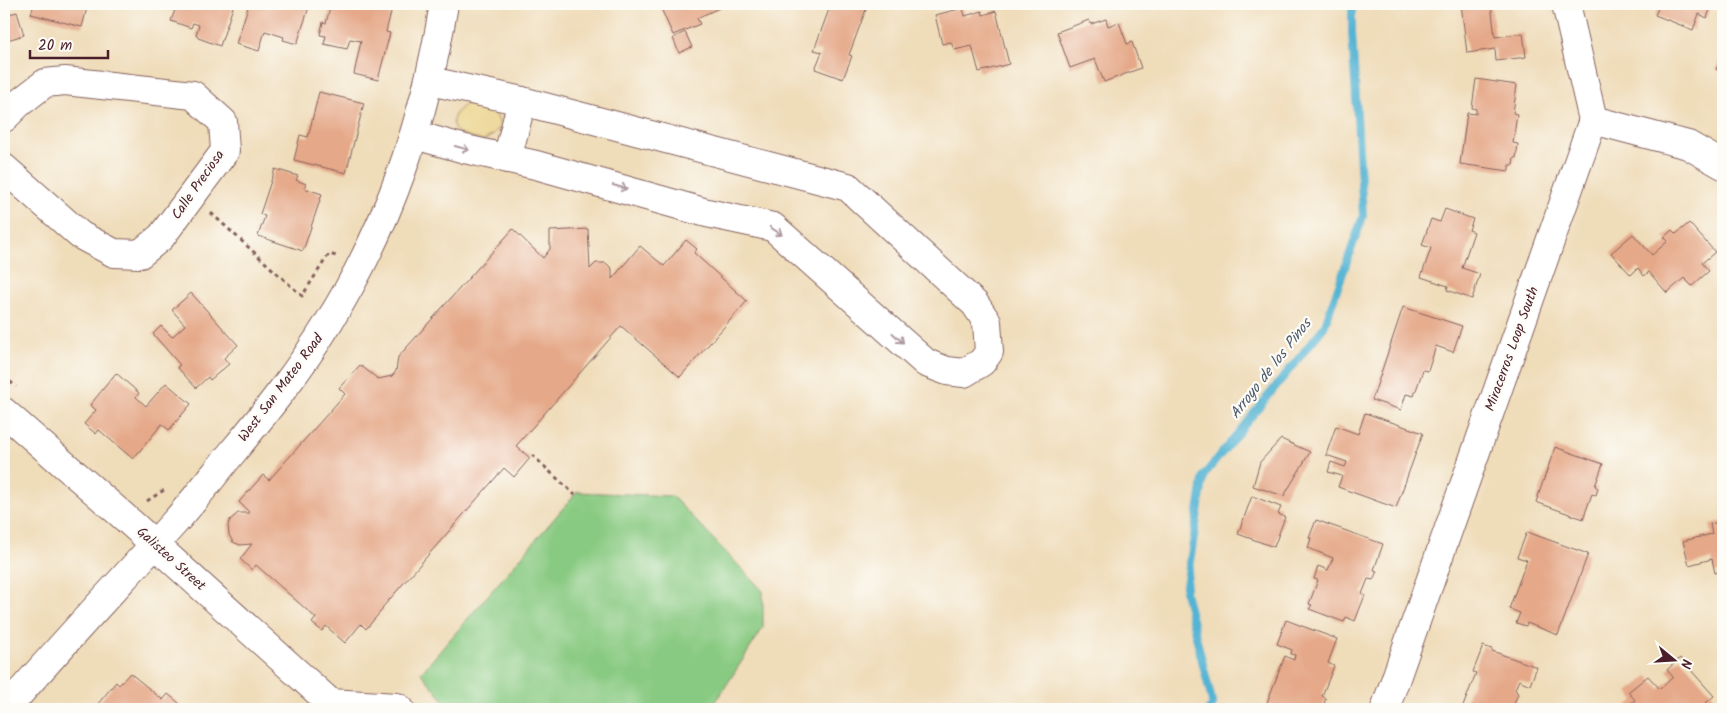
<svg xmlns="http://www.w3.org/2000/svg" width="1727" height="713" viewBox="0 0 1727 713" font-family="Kalam,sans-serif">
<style>
.green{fill:#89ca82;stroke:#6a7456}
.sand{fill:#eeda9e;stroke:#9c7c64}
.lines{fill:none;stroke-linecap:round;stroke-linejoin:round}
.stream{stroke:#54b4d3;stroke-width:8}
.building{fill:#e5a888}
.minor-casing{stroke:#84615d;stroke-width:30}
.path{stroke:#84615d;stroke-width:3;stroke-dasharray:4 4;stroke-linecap:butt}
.minor{stroke:#fff;stroke-width:28}
.oneway{stroke:#ae9aa0}
.labels{text-anchor:middle;dominant-baseline:central;stroke-width:4.5;stroke-linejoin:round;paint-order:stroke}
.street-label{font-size:14px;fill:#4a1f2b;stroke:#fdfcf7}
.water-label{font-size:15px;font-style:italic;fill:#4e5b6e;stroke:#fdfcf7}
</style>
<rect width="100%" height="100%" fill="#fdfcf7"/>
<filter id="ink" filterUnits="userSpaceOnUse"><feTurbulence type="fractalNoise" baseFrequency=".02" numOctaves="2"/><feDisplacementMap in="SourceGraphic" scale="10" xChannelSelector="R" yChannelSelector="G"/><feConvolveMatrix kernelMatrix="1 2 1 2 8 2 1 2 1" color-interpolation-filters="sRGB"/></filter>
<filter id="wash" filterUnits="userSpaceOnUse"><feTurbulence type="fractalNoise" baseFrequency=".0096" numOctaves="4" result="noise"/><feDisplacementMap in="SourceGraphic" scale="20" xChannelSelector="R" yChannelSelector="G"/><feGaussianBlur stdDeviation="1.12" result="paint"/><feColorMatrix in="noise" values="0 0 0 0 0 0 0 0 0 0 0 0 0 0 0 0 0 1.4 0 .05"/><feComposite in="paint" operator="in"/></filter>
<g filter="url(#wash)">
<rect width="100%" height="100%" fill="#efdcb9"/>
<polygon class="green" points="577,492 672,496 763,591 763,628 711,709 451,709 421,673"/>
<path class="sand" d="M466,104C484,107 495,105 500,126L493,135L483,141C477,139 470,138 463,135C445,128 454,111 466,104Z"/>
<g class="lines">
<polyline class="stream" points="1209,709 1213,705 1185,592 1204,475 1324,327 1363,216 1352,33 1352,4"/>
</g>
<g id="blocks">
<g class="building">
<polygon points="34,4 88,4 82,27 31,14"/>
<polygon points="177,4 234,4 220,46 198,38 196,35 199,25 193,23 191,28 171,21"/>
<polygon points="249,4 310,4 297,44 283,40 284,37 265,31 259,51 236,44"/>
<polygon points="331,4 393,4 386,32 390,33 378,80 354,74 361,41 350,39 347,49 324,44 326,36 320,35 323,22 326,23"/>
<polygon points="659,4 728,4 697,18 700,24 673,35"/>
<polygon points="831,4 868,4 849,55 852,56 843,79 815,69 822,52 814,50"/>
<polygon points="1461,4 1491,4 1495,37 1523,33 1526,57 1496,61 1495,49 1467,53"/>
<polygon points="1660,4 1712,4 1707,18 1699,14 1693,30 1655,15"/>
<polygon points="963,8 965,16 982,11 983,15 996,11 1009,64 979,72 972,46 954,50 951,42 942,44 935,15"/>
<polygon points="6,9 9,14 17,12 24,35 4,41 4,10"/>
<polygon points="1106,19 1108,26 1119,22 1127,44 1132,42 1141,68 1104,82 1095,59 1070,68 1057,32 1089,20 1091,24"/>
<polygon points="685,32 692,47 679,53 673,38"/>
<polygon points="1723,57 1723,74 1716,69"/>
<polygon points="1476,79 1517,85 1513,113 1517,114 1513,143 1518,144 1516,158 1514,158 1513,165 1509,165 1509,171 1460,164 1467,113 1476,114 1476,109 1472,108"/>
<polygon points="319,92 364,103 346,173 294,160 300,135 308,137"/>
<polygon points="275,169 298,176 296,180 306,184 304,188 322,194 303,251 258,236 265,216 260,214"/>
<polygon points="1445,209 1473,219 1469,230 1474,232 1462,268 1480,274 1472,299 1447,290 1448,286 1421,277 1431,248 1422,245 1431,219 1440,222"/>
<polygon points="1689,223 1715,252 1702,263 1709,271 1692,286 1684,278 1667,293 1649,272 1644,276 1638,268 1631,275 1611,253 1633,234 1652,255 1668,241 1664,237 1672,230 1676,234"/>
<polygon points="513,229 543,258 550,249 550,231 588,229 590,269 596,263 606,263 612,269 612,279 640,246 664,266 686,240 697,249 694,253 747,301 680,377 621,326 516,446 530,458 514,477 504,468 382,608 383,609 366,629 361,624 345,643 326,626 322,631 312,623 316,618 256,565 252,570 240,559 252,544 240,545 233,542 229,535 228,525 230,520 238,513 250,513 239,502 263,475 269,480 345,394 339,388 360,365 378,379 392,376 396,371 398,357"/>
<polygon points="191,293 238,345 224,358 229,364 210,380 208,377 196,388 177,367 180,365 153,334 161,326 172,337 185,325 172,310"/>
<polygon points="1403,307 1462,326 1453,352 1436,346 1428,371 1423,370 1414,396 1406,394 1401,410 1372,400"/>
<polygon points="116,373 139,393 136,397 146,406 166,383 191,404 169,430 162,424 133,459 99,430 96,434 84,424 96,410 90,405"/>
<polygon points="1365,413 1423,433 1396,508 1338,487 1342,476 1328,472 1331,462 1345,467 1347,462 1326,455 1336,426 1358,434"/>
<polygon points="1281,439 1310,452 1284,496 1253,486 1260,462"/>
<polygon points="1555,447 1603,464 1595,486 1598,488 1596,495 1592,494 1583,519 1536,502"/>
<polygon points="1252,496 1281,507 1278,514 1285,517 1274,547 1238,534"/>
<polygon points="1316,520 1383,544 1374,570 1377,571 1373,580 1368,579 1362,594 1365,595 1355,621 1346,617 1344,622 1309,609 1312,605 1309,604 1318,580 1314,579 1318,566 1328,570 1333,558 1308,548 1311,538 1309,538"/>
<polygon points="1723,521 1723,571 1715,573 1712,559 1689,565 1683,541 1712,534 1710,524"/>
<polygon points="1527,532 1588,554 1558,635 1527,623 1526,626 1516,623 1520,613 1509,609 1527,560 1517,557"/>
<polygon points="1286,620 1337,639 1328,663 1334,666 1322,696 1326,698 1322,709 1279,709 1266,705 1285,656 1294,660 1295,655 1291,654 1292,650 1277,644"/>
<polygon points="1483,646 1492,649 1492,651 1537,667 1530,685 1519,680 1515,689 1518,694 1512,709 1462,709 1476,673 1473,672"/>
<polygon points="1680,658 1714,696 1700,708 1698,706 1694,709 1627,709 1627,706 1635,700 1628,692 1648,676 1660,689 1673,677 1667,670"/>
<polygon points="130,673 163,700 168,694 186,709 99,709 100,708 97,705 116,682 119,685"/>
</g>
</g>
</g>
<g filter="url(#ink)">
<use href="#blocks" fill-opacity="0" stroke="#84615d" stroke-width="1"/>
<g class="lines">
<g class="minor-casing">
<g id="minor">
<polyline points="1566,4 1593,120"/>
<polyline points="4,118 18,104 45,83 65,81 193,95 223,122 225,151 161,237 140,254 114,253 80,235 4,168"/>
<polyline points="1593,120 1688,145 1723,165"/>
<polyline points="415,135 465,149 536,165 707,213 773,227 926,363 947,371 964,373 982,362 989,352 987,322 975,304 848,187 522,101 430,81"/>
<polyline points="507,159 522,101"/>
<polyline points="4,412 131,523 337,709"/>
<polyline points="330,703 397,707 400,709"/>
<path d="M6,709C60,646 118,585 174,523C194,501 212,477 231,454C265,413 299,371 327,325C390,225 425,119 444,4"/>
<polyline points="1385,709 1593,120"/>
</g>
</g>
<g class="path">
<polyline points="211,213 302,296 329,254 336,256"/>
<polyline points="4,376 16,387"/>
<polyline points="532,455 575,495"/>
<polyline points="147,501 164,490"/>
</g>
<use href="#minor" class="minor"/>
</g>
<defs><path id="oneway-shaft" d="M-6 0H5M1.5-3L5.5 0L1.5 3" fill="none" stroke-width="1.6" stroke-linecap="round" stroke-linejoin="round" transform="scale(1.25)"/></defs>
<g class="oneway">
<use href="#oneway-shaft" transform="translate(462 148) rotate(15)"/>
<use href="#oneway-shaft" transform="translate(620 187) rotate(16)"/>
<use href="#oneway-shaft" transform="translate(776 231) rotate(34)"/>
<use href="#oneway-shaft" transform="translate(898 338) rotate(42)"/>
</g>
</g>
<g class="labels">
<g class="street-label">
<text transform="translate(198 185) rotate(-55)">Calle Preciosa</text>
<text transform="translate(1512 349) rotate(-70)">Miracerros Loop South</text>
<text transform="translate(281 388) rotate(-53)">West San Mateo Road</text>
<text transform="translate(171 559) rotate(42)">Galisteo Street</text>
</g>
<g class="water-label">
<text transform="translate(1271 369) rotate(-52)">Arroyo de los Pinos</text>
</g>
</g>
<rect width="1727" height="713" fill="none" stroke="#fdfcf7" stroke-width="20"/>
<g transform="translate(1674 660) rotate(108)" stroke="#fdfcf7" stroke-width="4" paint-order="stroke">
<path d="M0-4L9 19L0 12L-9 19Z" fill="#4a1f2b"/>
<text y="-8" font-size="14" font-weight="bold" text-anchor="middle" fill="#4a1f2b">N</text>
</g>
<path d="M30 50v8h78v-8" fill="none" stroke="#4a1f2b" stroke-width="2.5"/>
<text x="38" y="50" font-size="15" fill="#4a1f2b" stroke="#fdfcf7" stroke-width="4" paint-order="stroke">20 m</text>
</svg>
